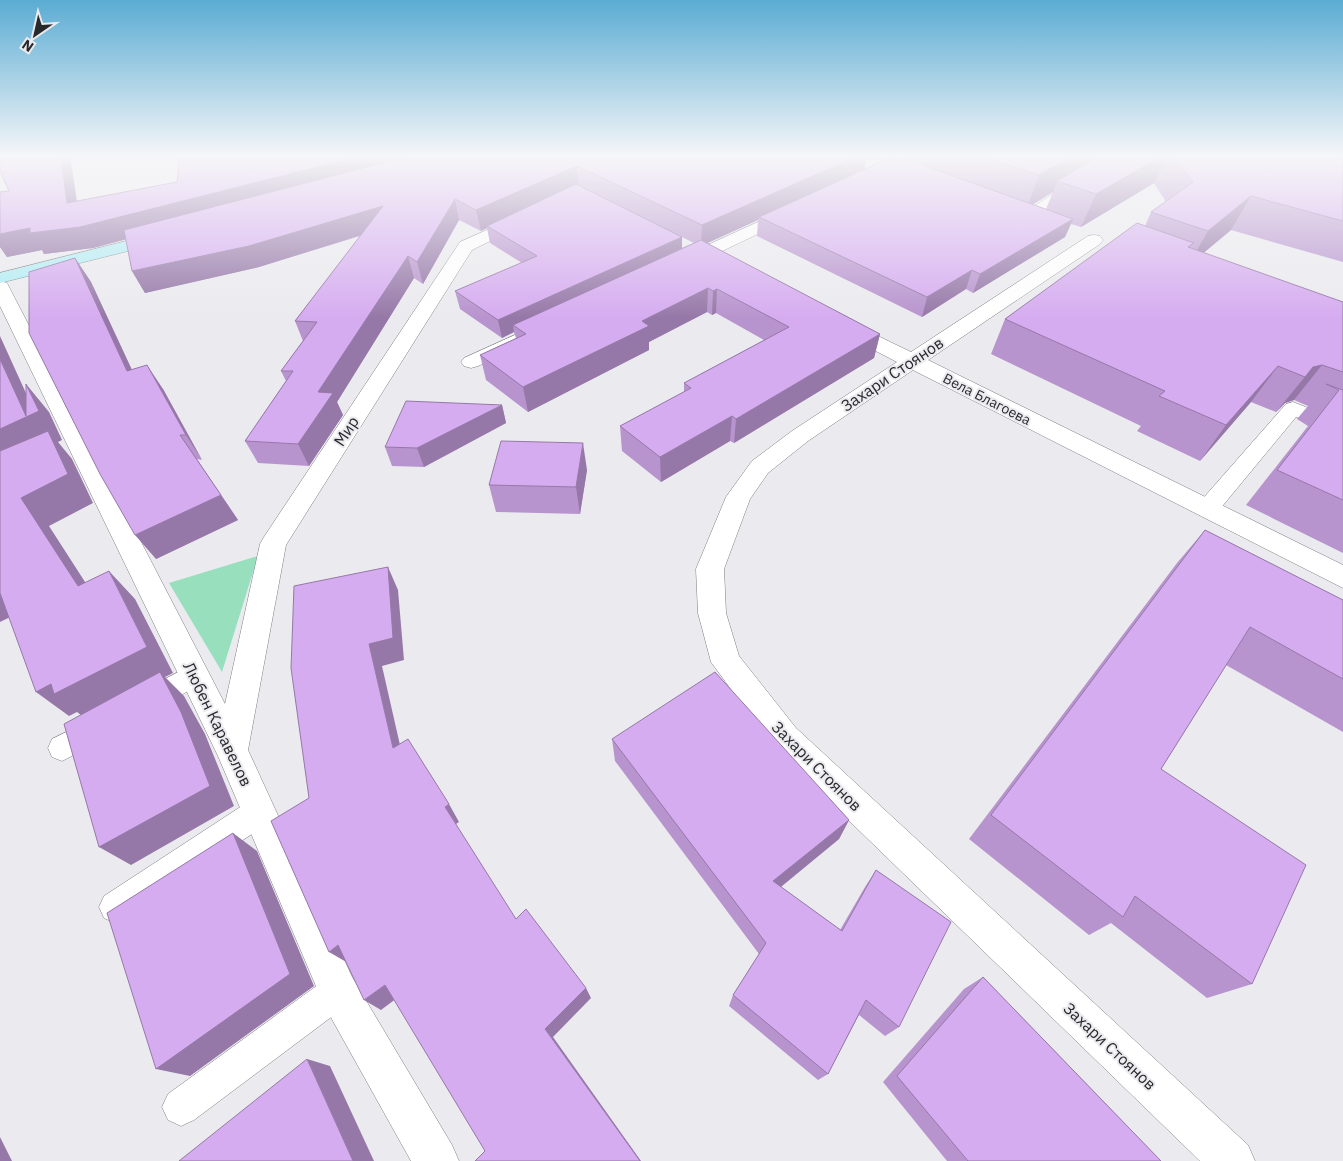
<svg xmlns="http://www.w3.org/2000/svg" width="1343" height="1161" viewBox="0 0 1343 1161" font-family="'IBM Plex Sans',sans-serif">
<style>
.green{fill:#97dfbd}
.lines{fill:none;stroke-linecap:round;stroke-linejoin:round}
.lane-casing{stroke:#7e7f82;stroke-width:1}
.street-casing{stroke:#7e7f82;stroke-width:1}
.secondary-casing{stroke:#7e7f82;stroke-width:1}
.lane{fill:#fff;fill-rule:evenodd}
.street{fill:#fff;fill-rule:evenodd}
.secondary{fill:#b2edf4;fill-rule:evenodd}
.wall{fill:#b894ce;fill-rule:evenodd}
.shaded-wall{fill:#9678a8}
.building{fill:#d6acf0;stroke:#9678a8}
.labels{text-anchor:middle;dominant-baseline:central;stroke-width:4;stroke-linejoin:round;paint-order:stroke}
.far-street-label{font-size:14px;fill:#272829;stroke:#ebebef}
.street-label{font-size:16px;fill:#272829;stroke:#ebebef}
</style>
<rect width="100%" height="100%" fill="#ebebef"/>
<polygon class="green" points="258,556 222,672 169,583"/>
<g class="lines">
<g class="lane-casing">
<g id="lane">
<polygon points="1094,156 1106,156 1109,168 1108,171 1033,219 1023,219 1021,216 1023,213 1096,167"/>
<polygon points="1293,402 1343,422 1343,435 1296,417 1215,515 1207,517 1199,515 1196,509 1199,503 1286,404"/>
<polygon points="194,664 203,667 207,675 203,683 146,714 136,710 133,702 136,694"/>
<polygon points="99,716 109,719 113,728 109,737 62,761 52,757 48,748 52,739"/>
<polygon points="259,797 270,802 274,812 270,822 126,918 115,923 104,918 99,907 104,896 248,802"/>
<polygon points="338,974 350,979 355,991 350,1003 194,1120 181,1126 168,1120 162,1107 168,1094 326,979"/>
</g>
</g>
<g class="street-casing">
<g id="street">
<polygon points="791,207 799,212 797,215 687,268 675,268 672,264 675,260"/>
<polygon points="521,215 527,217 529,220 527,223 472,250 286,545 248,750 352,977 452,1145 459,1161 411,1161 324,1005 218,756 0,306 0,281 7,283 9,287 225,704 260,544 264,537 460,242"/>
<polygon points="1094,235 1100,236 1103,240 1100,244 928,360 1343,565 1343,588 913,370 808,441 768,473 750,499 724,569 726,613 739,656 796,728 1248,1145 1255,1161 1200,1161 774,748 711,662 698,613 696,569 726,497 752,461 792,431 897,362 837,331 834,327 837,323 851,323 911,352 1088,236"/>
<polygon points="515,335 522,337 525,341 522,345 478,366 471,368 464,366 461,362 464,358"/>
</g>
</g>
<g class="secondary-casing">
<polygon id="secondary" points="162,232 168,233 171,237 168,241 0,283 0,273"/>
</g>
<use href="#lane" class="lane"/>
<use href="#street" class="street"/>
<use href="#secondary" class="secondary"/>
</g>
<g class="wall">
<path d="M0,156H70L77,201L177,182L180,156H880L879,160H866L864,169L894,156H1343V262L1231,230L1203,253L1343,302V553L1246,505L1308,426L1297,419L1308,406L1294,400L1285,403L1276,412L1251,402L1200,461L1137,431L1141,426L991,354L1005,319L1145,226L1151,212L1166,202L1154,183L1081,227L1071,224L1065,237L973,293L966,289L922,317L757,236L758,220L707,243L880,334L874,358L734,443L730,441L661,482L622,451L620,426L684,392V383L764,340L716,313L712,315L707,312L649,342V350L528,412L486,380L480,355L516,338L514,332L502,338L460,309L455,291L522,263L490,243L487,228L481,231L459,220L423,284L414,278L337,402L343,415L309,466L258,463L245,441L286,381L281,371L303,341L295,321L360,236L259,267L145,293L132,271L126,239L93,248L44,254L42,250L7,257L0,247V192L9,191ZM1053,192L1046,209L1033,204ZM682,237L694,243L682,248Z"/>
<polygon points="75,258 91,282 132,370 163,389 202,460 197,459 238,520 156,559"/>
<polygon points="502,405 506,423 424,467 392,466 385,447"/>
<polygon points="587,470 580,514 496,512 489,485"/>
<polygon points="1205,530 1343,600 1343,732 1226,665 1161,769 1252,984 1207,998 1111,923 1089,935 969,839 1177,563"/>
<polygon points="612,739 849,820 839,839 781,887 840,930 865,887 876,870 899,1027 885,1036 859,1015 828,1074 818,1080 729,1006 733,995 759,954 615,761"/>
<polygon points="983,977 1161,1161 947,1161 883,1082 964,989"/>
</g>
<g class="shaded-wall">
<polygon points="61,156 70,156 80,224 67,203"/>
<polygon points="361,156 442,156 93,248 44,254 42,250 7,257 0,247 0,234"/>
<polygon points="858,156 867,156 864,171 759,217 758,220 701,246 702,225"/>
<polygon points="1072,156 1098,156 1057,181 1053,192 1027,208 1039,175"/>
<polygon points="1162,156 1168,156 1154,183 1081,227 1096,194"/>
<polygon points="577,166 579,186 487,226 487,228 481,231 476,210"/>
<polygon points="1251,196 1231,230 1188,266 1208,231"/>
<polygon points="455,199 459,220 423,284 417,262"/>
<polygon points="383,206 390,226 259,267 145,293 132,271"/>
<polygon points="1073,219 1065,237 973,293 980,274"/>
<polygon points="682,237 682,254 513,325 514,332 502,338 498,320"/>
<polygon points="408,256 414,278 337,402 343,415 309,466 298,444 318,392"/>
<polygon points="75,258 91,282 144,396 127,371"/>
<polygon points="972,270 966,289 922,317 927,297"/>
<polygon points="708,288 707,312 649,342 649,350 528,412 523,387 642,321"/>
<polygon points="717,289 716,313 712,315 713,291"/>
<polygon points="880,334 874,358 734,443 736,419"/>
<polygon points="0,336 35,413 26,384 49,412 62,440 58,442 72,459 93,503 49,526 105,613 78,586 0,471"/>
<polygon points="147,365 163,389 202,460 186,435"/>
<polygon points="1322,365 1294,400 1285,403 1276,412 1313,367"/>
<polygon points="1278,366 1251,402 1200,461 1226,425"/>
<polygon points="502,405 506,423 424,467 417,448"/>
<polygon points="732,416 730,441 661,482 660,457"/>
<polygon points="583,443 587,470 580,514 576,487"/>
<polygon points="221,495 238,520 156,559 135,535"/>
<polygon points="388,567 398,590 404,660 382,666 405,767 393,748 369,644"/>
<polygon points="109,571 135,599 173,673 165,677 184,696 205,734 234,806 131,865 99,847 86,719 77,712 69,716 36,692"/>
<polygon points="0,585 27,609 0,622"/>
<polygon points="449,804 459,822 456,824 445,807"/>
<polygon points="849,820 839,839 767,898 773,881"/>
<polygon points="233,833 257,851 314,986 190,1076 156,1069"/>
<polygon points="338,945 348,963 329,952"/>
<polygon points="385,985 401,995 381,1010 364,1000"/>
<polygon points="586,988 591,998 553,1037 641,1161 640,1161 545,1029"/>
<polygon points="307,1059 330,1066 374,1161 353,1161"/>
<polygon points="0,1137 12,1161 0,1161"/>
</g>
<g class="building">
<polygon points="0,156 61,156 67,203 177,182 180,156 361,156 80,227 30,233 30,228 0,234 0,192 9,191 0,171"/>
<polygon points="410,156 858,156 702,225 577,166 476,210 455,199 417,262 408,256 318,392 333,393 298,444 245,441 293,371 281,371 317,322 295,321 383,206 249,246 132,271 124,230"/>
<polygon points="894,156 907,156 917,163 1073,219 980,274 972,270 927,297 759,217"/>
<polygon points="980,156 1072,156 1039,175"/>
<polygon points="1099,156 1162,156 1096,194 1057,181"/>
<polygon points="1173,156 1329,156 1343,158 1343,221 1251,196 1208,231 1151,212 1193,182"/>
<polygon points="576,184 682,237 498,320 455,291 537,256 487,226"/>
<polygon points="1137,223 1194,243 1188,247 1343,302 1343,372 1322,365 1313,367 1305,377 1278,366 1226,425 1159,396 1165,391 1005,319"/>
<polygon points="701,240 880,334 736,419 732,416 660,457 620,426 691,388 684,383 789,327 717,289 713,291 708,288 642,321 649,326 523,387 480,355 526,334 513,325"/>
<polygon points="75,258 127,371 147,365 186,435 180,435 221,495 135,535 100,474 29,333 29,272"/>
<polygon points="0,359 26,416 26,384 39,411 0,429"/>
<polygon points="1326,384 1343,390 1343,500 1277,470 1339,390"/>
<polygon points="406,401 502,405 417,448 385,447"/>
<polygon points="48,431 68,474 21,498 78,586 109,571 147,647 54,694 51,684 36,692 0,593 0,451"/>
<polygon points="501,441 583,443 576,487 489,485"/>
<polygon points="1205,530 1343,600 1343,679 1250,627 1161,769 1306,865 1252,984 1135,896 1123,917 991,815"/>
<polygon points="388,567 393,638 369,644 393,748 408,739 449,804 445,807 516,919 526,909 586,988 545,1029 640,1161 475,1161 485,1151 385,985 364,1000 338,945 329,952 271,821 309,798 291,668 294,586"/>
<polygon points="160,672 181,712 210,786 99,847 64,724"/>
<polygon points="715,672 849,820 773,881 842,931 876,870 951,922 899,1027 866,1000 828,1074 733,995 766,943 612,739"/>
<polygon points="233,833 290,974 156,1069 107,913"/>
<polygon points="983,977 1161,1161 968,1161 897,1076"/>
<polygon points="307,1059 353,1161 179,1161"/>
</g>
<linearGradient id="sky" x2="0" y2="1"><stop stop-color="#5bacd3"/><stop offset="0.49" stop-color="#f6f6f8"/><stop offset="1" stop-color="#f6f6f8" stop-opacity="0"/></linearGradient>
<rect width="1343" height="318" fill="url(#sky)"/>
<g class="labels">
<g class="far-street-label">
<text transform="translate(987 399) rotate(27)">Вела Благоева</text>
</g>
<g class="street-label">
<text transform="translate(892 374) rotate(-34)">Захари Стоянов</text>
<text transform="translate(346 431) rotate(-57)">Мир</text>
<text transform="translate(218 724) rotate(64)">Любен Каравелов</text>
<text transform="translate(817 766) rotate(45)">Захари Стоянов</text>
<text transform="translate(1110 1046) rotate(43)">Захари Стоянов</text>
</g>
</g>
<g transform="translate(35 35) rotate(214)" stroke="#ebebef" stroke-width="4" paint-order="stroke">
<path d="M0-4L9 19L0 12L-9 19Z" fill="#272829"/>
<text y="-8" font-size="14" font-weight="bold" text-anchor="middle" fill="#272829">N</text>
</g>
</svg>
